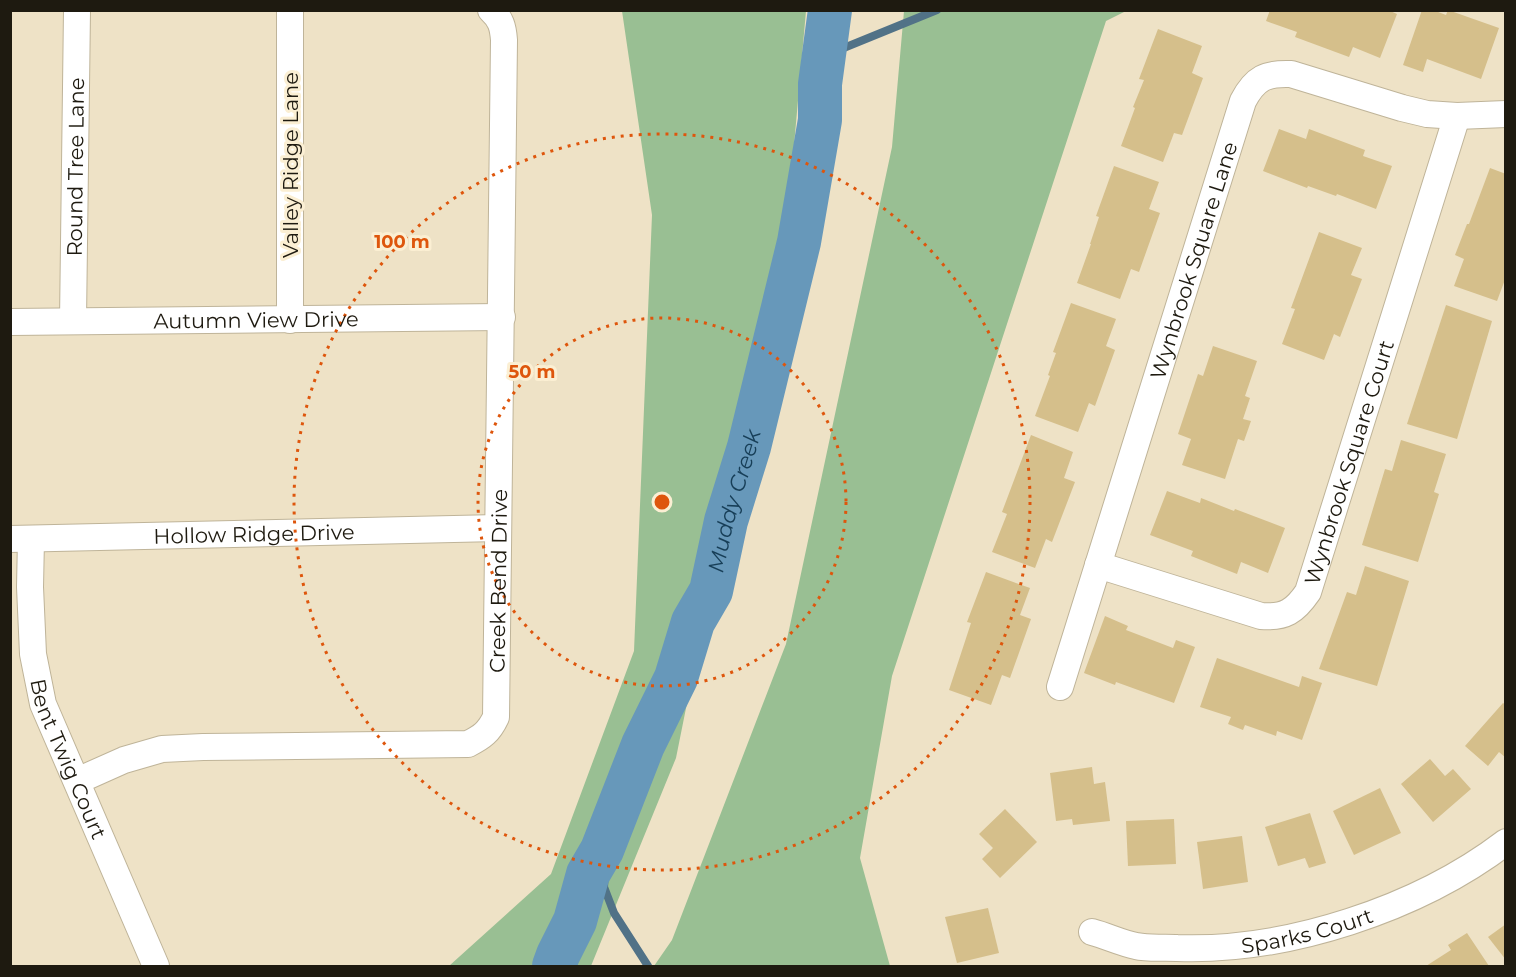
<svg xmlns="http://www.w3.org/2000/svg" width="1516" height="977" viewBox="0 0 1516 977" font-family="Montserrat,sans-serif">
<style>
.forest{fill:#99bf93}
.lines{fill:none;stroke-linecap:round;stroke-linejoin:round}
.stream{stroke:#517287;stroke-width:8}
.river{stroke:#6798ba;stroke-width:44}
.building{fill:#d5bf8b}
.minor-casing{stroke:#bfb499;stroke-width:28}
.minor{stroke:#fff;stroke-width:26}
.ring{fill:none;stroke:#de560c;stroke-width:3;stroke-dasharray:3 6}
.labels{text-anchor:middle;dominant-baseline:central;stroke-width:6;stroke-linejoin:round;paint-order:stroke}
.street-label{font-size:21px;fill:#1e1a10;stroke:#fbefd3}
.water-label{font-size:22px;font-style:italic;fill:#173e57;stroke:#fbefd3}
.centre{fill:#de560c;stroke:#fbefd3;stroke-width:3}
.ring-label{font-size:18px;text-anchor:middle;font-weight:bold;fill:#de560c;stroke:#fbefd3;stroke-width:6;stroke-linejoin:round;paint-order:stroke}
</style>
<rect width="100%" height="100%" fill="#eee2c6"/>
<g class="forest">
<polygon points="622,11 806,11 790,190 676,758 591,966 449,966 551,874 634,651 652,215"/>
<polygon points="904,11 1126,11 1106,21 892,676 860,858 890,966 654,966 672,940 786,644 892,147"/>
</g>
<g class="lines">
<g class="stream">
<polyline points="824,56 937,10"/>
<polyline points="608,835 604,887 614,913 648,966"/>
</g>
<path class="river" id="s1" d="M554,966L558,955L575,921L588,874L602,850L643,745L676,678L693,622L711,591L726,521L749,447L799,242L820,120V84L830,10"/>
</g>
<g class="building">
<polygon points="1270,10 1388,10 1397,14 1380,58 1353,47 1349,57 1295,37 1297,32 1266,21"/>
<polygon points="1422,10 1433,10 1446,15 1448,10 1499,28 1481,79 1427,59 1423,72 1403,65"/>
<polygon points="1158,29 1202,46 1192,73 1203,78 1182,135 1174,133 1163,162 1121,146 1135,108 1133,107 1144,80 1139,79"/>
<polygon points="1279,129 1306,139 1309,129 1365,150 1363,156 1392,166 1376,209 1337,194 1336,196 1308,186 1307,188 1263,171"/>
<polygon points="1114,166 1159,182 1149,209 1160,213 1139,272 1131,269 1120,299 1077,283 1091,244 1090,244 1099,217 1096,216"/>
<polygon points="1490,168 1506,174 1506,277 1497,301 1454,286 1464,259 1455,255 1467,224 1469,224"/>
<polygon points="1319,232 1362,248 1351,275 1362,279 1340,337 1334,334 1324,360 1282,344 1295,309 1291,308"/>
<polygon points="1071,303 1116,319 1106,346 1115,350 1095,406 1089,403 1078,432 1035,416 1050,376 1048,375 1056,353 1053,352"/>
<polygon points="1446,305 1492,321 1457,439 1407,424"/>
<polygon points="1213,346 1257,361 1245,396 1250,398 1243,419 1251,421 1244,441 1238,439 1225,479 1182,465 1191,439 1178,434 1198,374 1203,376"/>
<polygon points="1031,435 1073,452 1064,478 1075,482 1052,542 1046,539 1035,568 992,552 1007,514 1002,512"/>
<polygon points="1401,440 1446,454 1434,492 1439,494 1418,562 1362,545 1385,469 1392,471"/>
<polygon points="1167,491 1200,503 1201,498 1234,511 1235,509 1285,528 1268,573 1241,562 1237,574 1191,556 1193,551 1150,535"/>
<polygon points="1365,566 1409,581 1377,686 1319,669 1347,592 1356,595"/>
<polygon points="986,572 1030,588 1020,615 1031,619 1010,678 1002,675 991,705 949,690 971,623 967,622"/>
<polygon points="1105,616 1128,626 1126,630 1173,648 1176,640 1195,647 1174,703 1116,682 1115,685 1084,673"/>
<polygon points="1217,658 1299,687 1302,676 1322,683 1302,740 1277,731 1276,736 1245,725 1243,730 1228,724 1231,717 1200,707"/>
<polygon points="1503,703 1506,705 1506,758 1499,752 1488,766 1465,746"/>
<polygon points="1430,759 1445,776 1453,769 1471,789 1433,822 1401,784"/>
<polygon points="1092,767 1094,784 1105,782 1110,821 1073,825 1072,819 1056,821 1050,773"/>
<polygon points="1380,788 1401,833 1354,855 1333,811"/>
<polygon points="1005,809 1037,842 1000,878 982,859 993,848 979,834"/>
<polygon points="1310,813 1326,863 1309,868 1305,858 1278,866 1265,827"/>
<polygon points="1174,819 1176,864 1128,866 1126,821"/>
<polygon points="1242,836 1248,882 1203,889 1197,842"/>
<polygon points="988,908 999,953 957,963 945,917"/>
<polygon points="1506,924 1506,960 1488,937"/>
<polygon points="1467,933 1489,966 1426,966 1451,950 1448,945"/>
</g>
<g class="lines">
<g class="minor-casing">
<g id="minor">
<polyline points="290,10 290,320"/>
<path id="s2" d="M73,321L77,10"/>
<path id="s3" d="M10,322L502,317"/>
<path id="s4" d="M10,539L498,528"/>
<path id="s5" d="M31,539L30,587L33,654L43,704L156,966"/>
<path id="s6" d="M1098,565L1261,616C1285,618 1295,611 1308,592L1457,116"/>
<path id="s7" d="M1060,687L1243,101C1255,78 1266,73 1291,74L1402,108L1427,114L1457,116L1506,114"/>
<path id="s8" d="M77,781L124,760L162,749L203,747L468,744C482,737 489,732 496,717C499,491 503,265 504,40C503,27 501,19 491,10"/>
<path id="s9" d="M1092,932C1107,936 1121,943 1136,946C1149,949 1164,947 1177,948C1287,952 1418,909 1506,842"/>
</g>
</g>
<use href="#minor" class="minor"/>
</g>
<g class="ring">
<circle cx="662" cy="502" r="184"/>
<circle cx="662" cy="502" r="368"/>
</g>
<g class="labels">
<g class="street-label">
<text transform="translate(290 165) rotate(-90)">Valley Ridge Lane</text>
<text stroke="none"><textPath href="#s2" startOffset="154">Round Tree Lane</textPath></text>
<text stroke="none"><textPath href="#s7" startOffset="447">Wynbrook Square Lane</textPath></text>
<text stroke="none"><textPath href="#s3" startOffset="246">Autumn View Drive</textPath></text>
<text stroke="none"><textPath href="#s6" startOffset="363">Wynbrook Square Court</textPath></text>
<text stroke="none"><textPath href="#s4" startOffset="244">Hollow Ridge Drive</textPath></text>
<text stroke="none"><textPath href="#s8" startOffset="573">Creek Bend Drive</textPath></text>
<text stroke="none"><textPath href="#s5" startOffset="226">Bent Twig Court</textPath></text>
<text stroke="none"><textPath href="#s9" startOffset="219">Sparks Court</textPath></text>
</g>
<g class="water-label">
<text stroke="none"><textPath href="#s1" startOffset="501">Muddy Creek</textPath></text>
</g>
</g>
<circle cx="662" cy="502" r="9" class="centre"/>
<g class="ring-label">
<text x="402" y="248">100 m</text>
<text x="532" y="378">50 m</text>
</g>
<rect width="1516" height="977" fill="none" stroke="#1e1a10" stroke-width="24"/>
</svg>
